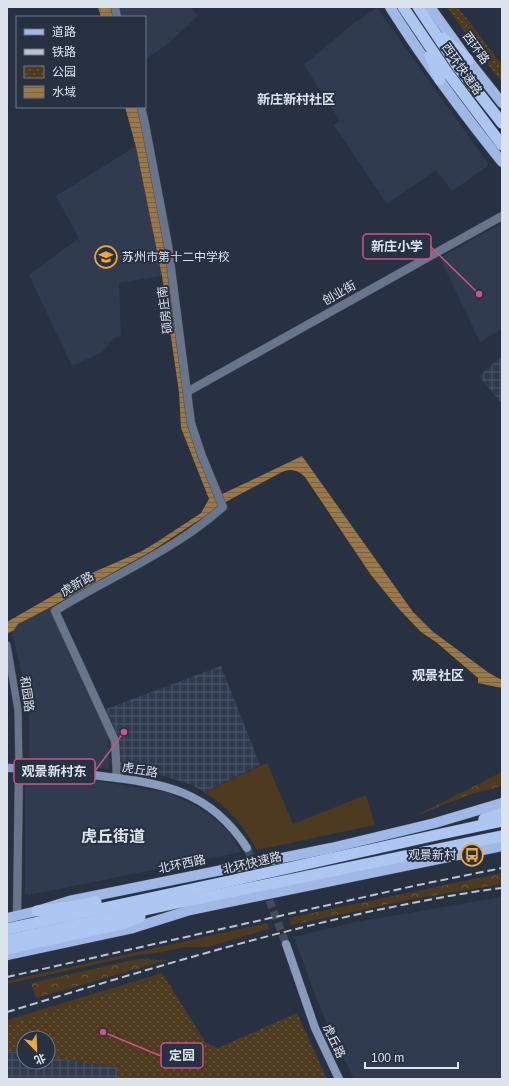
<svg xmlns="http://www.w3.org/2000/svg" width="509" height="1086" viewBox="0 0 509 1086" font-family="Helvetica,'Noto Sans SC',sans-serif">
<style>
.built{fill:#303b50}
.industrial{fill:url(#industrial-grid)}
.grass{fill:#4e3b1f}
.forest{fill:url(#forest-crowns)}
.park{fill:url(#park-dots)}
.water{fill:url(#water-rules)}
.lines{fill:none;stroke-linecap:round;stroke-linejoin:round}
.secondary-tunnel{stroke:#434c5b;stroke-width:8;stroke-dasharray:8 4;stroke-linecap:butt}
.minor-casing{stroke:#454d5d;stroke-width:8}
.tertiary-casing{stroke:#454d5d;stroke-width:9}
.secondary-casing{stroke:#454d5d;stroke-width:9}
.primary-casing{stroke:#454d5d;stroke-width:11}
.trunk-casing{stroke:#454d5d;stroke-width:12}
.minor{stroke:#69758b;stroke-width:7}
.tertiary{stroke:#69758b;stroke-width:8}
.secondary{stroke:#889bbd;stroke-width:8}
.primary{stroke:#a0b8e5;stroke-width:10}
.trunk{stroke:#aec6f2;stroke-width:11}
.rail{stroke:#bdc3ce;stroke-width:2;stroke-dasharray:8 4;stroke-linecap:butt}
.labels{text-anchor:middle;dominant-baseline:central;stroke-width:4;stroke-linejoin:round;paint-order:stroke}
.street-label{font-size:12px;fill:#dde3ed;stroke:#283141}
.poi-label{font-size:12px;fill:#dde3ed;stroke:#283141;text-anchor:start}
.neighbourhood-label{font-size:13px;font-weight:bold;fill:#dde3ed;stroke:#283141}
.district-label{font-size:16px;font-weight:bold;fill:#dde3ed;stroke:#283141}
.leader{fill:none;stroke:#ca5587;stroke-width:1.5}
.callout-dot{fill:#ca5587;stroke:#283141;stroke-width:1.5}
.callout{fill:#283141;stroke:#ca5587;stroke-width:1.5}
.callout-label{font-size:13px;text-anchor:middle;font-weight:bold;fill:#dde3ed}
</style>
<defs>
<pattern id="industrial-grid" width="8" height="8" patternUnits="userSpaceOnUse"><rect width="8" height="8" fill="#303b50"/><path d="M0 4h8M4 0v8" fill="none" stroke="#4e576a"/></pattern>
<pattern id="forest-crowns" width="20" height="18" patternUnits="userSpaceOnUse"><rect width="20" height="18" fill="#4e3b1f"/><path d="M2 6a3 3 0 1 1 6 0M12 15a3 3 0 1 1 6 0" fill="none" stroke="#675740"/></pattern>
<pattern id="park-dots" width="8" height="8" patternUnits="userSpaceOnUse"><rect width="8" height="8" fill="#4e3b1f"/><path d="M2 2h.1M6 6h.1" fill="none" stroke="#675740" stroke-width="1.8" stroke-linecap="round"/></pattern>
<pattern id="water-rules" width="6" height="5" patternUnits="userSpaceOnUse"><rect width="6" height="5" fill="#9b7845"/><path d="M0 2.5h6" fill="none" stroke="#776346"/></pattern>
</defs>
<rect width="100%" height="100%" fill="#283141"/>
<g class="built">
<polygon points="111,7 190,7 198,16 165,46 145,59 145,17 114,17"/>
<polygon points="377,8 489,165 452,191 436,170 387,204 334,125 340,121 304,65 354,23"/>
<polygon points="136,146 162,276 119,283 121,336 114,338 102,352 72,366 29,275 79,238 56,196"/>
<polygon points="502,223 502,329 480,342 440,258"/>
<polygon points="51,607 107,734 109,744 109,769 33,762 29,756 29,711 26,691 12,631 14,630 18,624"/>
<polygon points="25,775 77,778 141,788 168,793 187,801 213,817 229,832 241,852 29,895 25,893"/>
<polygon points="502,897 502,1079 354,1079 330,1031 315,995 294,937 355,922"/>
</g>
<g class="industrial">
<polygon points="502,356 502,404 479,376"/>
<polygon points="221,666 260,765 204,792 192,785 164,776 120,770 120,741 106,709"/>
<polygon points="7,1051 24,1053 24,1062 48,1062 48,1057 118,1067 117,1079 7,1079"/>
</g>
<g class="grass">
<path d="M267,763L293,824L366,795L375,825L257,850C244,826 228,807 204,792Z"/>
<polygon points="267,923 269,929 207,947 184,947 158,953 138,955 7,984 7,981"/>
<polygon points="162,973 164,976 7,1025 7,1020"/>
</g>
<g class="forest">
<polygon points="502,772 502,786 471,794 413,817"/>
<polygon points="502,873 502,884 418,898 291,925 289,918"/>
<polygon points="138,959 168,960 36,998 31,983"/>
</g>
<g class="park">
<polygon points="447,7 458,7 502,65 502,82 491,69"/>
<polygon points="164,976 206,1043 218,1048 297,1013 327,1079 117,1079 118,1067 48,1057 48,1038 24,1038 24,1053 7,1051 7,1025"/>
</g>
<g class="water">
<polygon points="98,7 111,7 114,17 101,17"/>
<path d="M125,107H138L146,142L149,168L162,224L188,426L216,497L302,456L413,612L432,631L489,673L502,680V688L478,683V678L436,642L421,632L398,608L371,575L305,477C298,470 291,468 282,472L218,506L213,511L150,552L51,607L18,624L14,630L7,634V622L94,572L142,551L157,542L201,513L209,499L181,428L179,392L162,276L136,147Z"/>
</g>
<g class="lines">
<g class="secondary-tunnel">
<polyline points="247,848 256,867"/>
<polyline points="265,889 286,944"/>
</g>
<g class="minor-casing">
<polyline id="minor" points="7,645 18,710 19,768"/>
</g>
<g class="tertiary-casing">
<g id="tertiary">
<polyline points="115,7 117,17"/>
<polyline points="187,392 502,216"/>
<path d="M117,778L115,741L55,611C95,586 139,566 179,540C195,530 209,519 223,507L202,456L191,423L168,245L145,124L141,107"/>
<polyline points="17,916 19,768"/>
</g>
</g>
<g class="secondary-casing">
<g id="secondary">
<path d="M7,768C35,768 64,772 92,775C158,783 208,787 247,848"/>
<polyline points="286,944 315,1028 339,1079"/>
</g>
</g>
<g class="primary-casing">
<g id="primary">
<path d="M390,7C424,61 462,112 502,162"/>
<polyline points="430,7 468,60 502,103"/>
<polyline points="7,918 37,911 69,901 331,848 435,823 502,803"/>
<polyline points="7,955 133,928 190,910 502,846"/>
</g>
</g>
<g class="trunk-casing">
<g id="trunk">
<polyline points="403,7 447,72 502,145"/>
<polyline points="418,7 458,67 502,123"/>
<polyline points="443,38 468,60"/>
<polyline points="430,56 440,80"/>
<polyline points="484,819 502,813"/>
<polyline points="37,911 70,907 96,902"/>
<polyline points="7,929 230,881 441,834 502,821"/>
<polyline points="7,940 177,903 502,836"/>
<polyline points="7,949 122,924 140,917"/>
</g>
</g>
<use href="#minor" class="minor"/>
<use href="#tertiary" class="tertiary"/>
<use href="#secondary" class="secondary"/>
<use href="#primary" class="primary"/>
<use href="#trunk" class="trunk"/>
<g class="rail">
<polyline points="7,977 418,885 502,868"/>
<path d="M7,1012C129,975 252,937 377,910C418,902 460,893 502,888"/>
</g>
</g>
<defs>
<g id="school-ring" transform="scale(1.15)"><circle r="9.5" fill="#283141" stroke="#eba93a" stroke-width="1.5"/><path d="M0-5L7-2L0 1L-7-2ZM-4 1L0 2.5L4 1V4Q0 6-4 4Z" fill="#eba93a"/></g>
<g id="bus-ring" transform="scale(1.15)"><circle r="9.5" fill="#283141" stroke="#eba93a" stroke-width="1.5"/><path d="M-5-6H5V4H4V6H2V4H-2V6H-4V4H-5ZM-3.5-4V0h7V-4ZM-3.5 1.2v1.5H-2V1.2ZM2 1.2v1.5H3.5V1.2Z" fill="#eba93a"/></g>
</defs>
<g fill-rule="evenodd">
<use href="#school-ring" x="106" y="257"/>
<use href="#bus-ring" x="472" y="855"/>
</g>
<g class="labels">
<g class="street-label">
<text transform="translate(476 48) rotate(54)">西环路</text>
<text transform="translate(462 69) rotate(55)">西环快速路</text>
<text transform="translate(339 293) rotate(-29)">创业街</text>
<text transform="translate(165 310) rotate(-97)">硕房庄南</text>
<text transform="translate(77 584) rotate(-30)">虎新路</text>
<text transform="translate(27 694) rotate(82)">和园路</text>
<text transform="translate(140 770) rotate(10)">虎丘路</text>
<text transform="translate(252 863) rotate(-13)">北环快速路</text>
<text transform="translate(182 864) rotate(-12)">北环西路</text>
<text transform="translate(334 1041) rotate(65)">虎丘路</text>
</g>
<g class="poi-label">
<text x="122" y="257">苏州市第十二中学校</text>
<text x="456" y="855" text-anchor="end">观景新村</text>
</g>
<g class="neighbourhood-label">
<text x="296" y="99">新庄新村社区</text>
<text x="438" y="675">观景社区</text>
</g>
<g class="district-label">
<text x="113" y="836">虎丘街道</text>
</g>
</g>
<path class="leader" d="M479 294L431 247M124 732L95 771M103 1032L161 1056"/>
<g class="callout-dot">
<circle cx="479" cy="294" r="4"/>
<circle cx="124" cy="732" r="4"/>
<circle cx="103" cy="1032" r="4"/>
</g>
<g class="callout">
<rect x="363" y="234" width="68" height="25" rx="4"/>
<rect x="14" y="759" width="81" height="25" rx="4"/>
<rect x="161" y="1043" width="42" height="25" rx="4"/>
</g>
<g class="callout-label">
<text x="397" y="251">新庄小学</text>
<text x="54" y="776">观景新村东</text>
<text x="182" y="1060">定园</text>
</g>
<rect width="509" height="1086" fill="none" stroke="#dde3ed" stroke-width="16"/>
<rect x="16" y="16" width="130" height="92" fill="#283141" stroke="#707886"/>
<rect x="24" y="29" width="20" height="6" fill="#a0b8e5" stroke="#707886"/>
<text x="52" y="36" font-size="12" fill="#dde3ed">道路</text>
<rect x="24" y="49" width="20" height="6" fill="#bdc3ce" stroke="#707886"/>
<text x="52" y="56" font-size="12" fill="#dde3ed">铁路</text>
<rect x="24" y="66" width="20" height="12" fill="url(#park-dots)" stroke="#707886"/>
<text x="52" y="76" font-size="12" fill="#dde3ed">公园</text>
<rect x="24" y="86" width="20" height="12" fill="url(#water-rules)" stroke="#707886"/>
<text x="52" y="96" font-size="12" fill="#dde3ed">水域</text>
<g transform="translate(36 1050) rotate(157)"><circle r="19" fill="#283141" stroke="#707886"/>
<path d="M0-3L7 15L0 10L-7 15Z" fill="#eba93a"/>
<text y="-6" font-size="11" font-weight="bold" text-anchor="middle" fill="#dde3ed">北</text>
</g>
<path d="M365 1062v6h93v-6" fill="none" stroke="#dde3ed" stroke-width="2"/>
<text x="371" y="1062" font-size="12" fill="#dde3ed" stroke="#283141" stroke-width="3" paint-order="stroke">100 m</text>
</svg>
